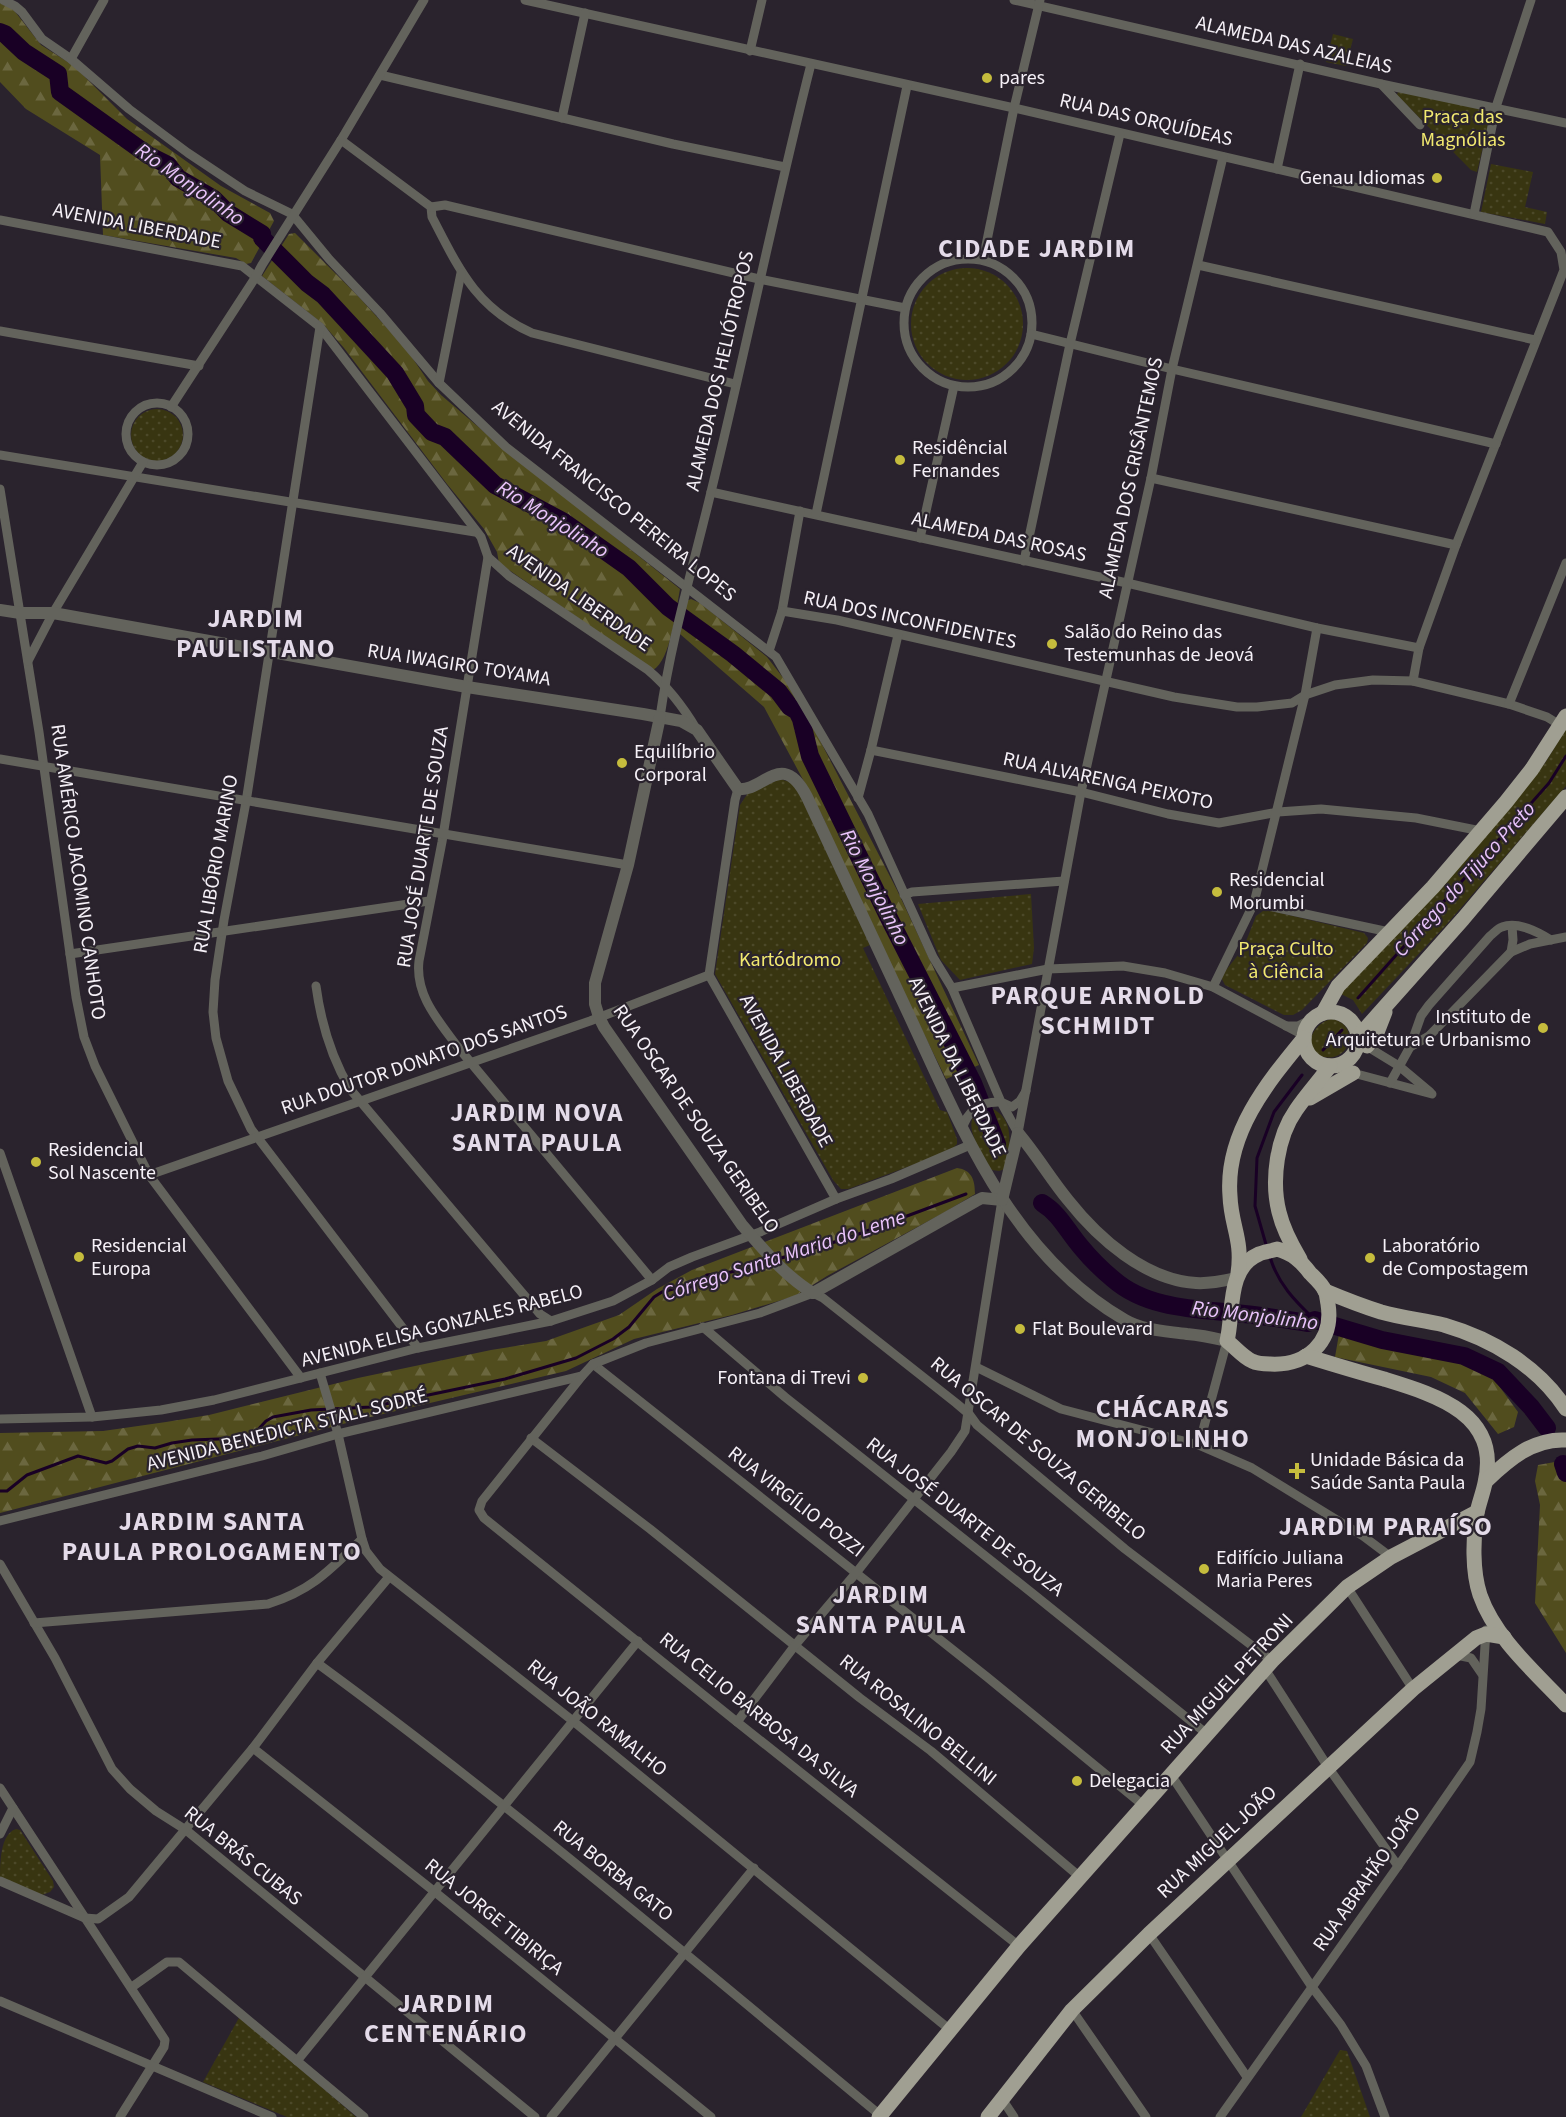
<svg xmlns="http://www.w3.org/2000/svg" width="1566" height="2117" viewBox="0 0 1566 2117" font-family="'Source Sans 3',sans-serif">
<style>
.green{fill:url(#green-dots)}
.forest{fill:url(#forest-firs)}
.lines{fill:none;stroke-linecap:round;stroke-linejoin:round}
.stream{stroke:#190025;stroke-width:3}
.river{stroke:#190025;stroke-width:18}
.minor{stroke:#63635c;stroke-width:9}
.tertiary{stroke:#63635c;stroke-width:12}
.primary{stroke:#a09f92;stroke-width:15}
.poi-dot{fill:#c5bc3d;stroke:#2a232d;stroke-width:2}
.labels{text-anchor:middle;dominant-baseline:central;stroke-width:4.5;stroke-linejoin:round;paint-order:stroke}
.street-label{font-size:20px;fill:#f6f1f8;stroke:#2a232d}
.poi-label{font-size:20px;fill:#f6f1f8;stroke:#2a232d;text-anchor:start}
.park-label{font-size:20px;fill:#f2e970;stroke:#2a232d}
.water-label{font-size:21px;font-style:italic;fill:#eac4fc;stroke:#2a232d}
.district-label{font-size:26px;font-weight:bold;letter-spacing:1.5px;fill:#e4dbe9;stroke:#2a232d}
</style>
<defs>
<pattern id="green-dots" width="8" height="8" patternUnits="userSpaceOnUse" patternTransform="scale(1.5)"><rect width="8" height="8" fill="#383511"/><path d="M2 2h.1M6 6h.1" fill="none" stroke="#4c4929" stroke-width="1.8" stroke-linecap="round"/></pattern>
<pattern id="forest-firs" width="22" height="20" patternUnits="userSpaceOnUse" patternTransform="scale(1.5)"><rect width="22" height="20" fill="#514d1e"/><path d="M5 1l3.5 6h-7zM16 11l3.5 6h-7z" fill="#6b673f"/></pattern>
</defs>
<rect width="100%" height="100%" fill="#2a232d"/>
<g class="green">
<polygon points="1333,34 1353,39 1346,66 1326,62"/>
<polygon points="1398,92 1484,108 1490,117 1477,172 1471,170 1397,95"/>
<polygon points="1491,164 1533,172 1525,207 1547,212 1545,224 1481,212"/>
<circle cx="967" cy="324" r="56"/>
<circle cx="157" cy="435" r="26"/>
<polygon points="1566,729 1566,786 1446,925 1362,1014 1353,1000 1339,993 1495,822 1545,763"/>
<polygon points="780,779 793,783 799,793 870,945 863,948 940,1110 947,1112 957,1139 957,1144 950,1151 848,1189 841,1189 833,1180 715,974 740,805 748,793"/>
<polygon points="1031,894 1034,948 1032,964 960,980 941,960 918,904"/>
<polygon points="1268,910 1364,933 1368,938 1367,943 1302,1010 1293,1015 1284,1015 1225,985 1222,979 1222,975 1243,949 1256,916 1263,911"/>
<path d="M1331,1019C1342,1020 1351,1029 1349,1041C1343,1068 1300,1059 1313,1033C1317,1026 1323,1021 1331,1019Z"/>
<path d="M991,1108C1016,1119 1010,1147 1005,1169L999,1171L992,1170C980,1151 953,1112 991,1108Z"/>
<path d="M16,1829L20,1830L53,1881L54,1887L50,1892L42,1895L0,1880C0,1863 0,1834 16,1829Z"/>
<polygon points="240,2016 356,2117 287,2117 203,2082"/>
<polygon points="1340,2050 1347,2051 1370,2117 1301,2117"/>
</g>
<g class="forest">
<polygon points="0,3 13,9 41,45 74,66 127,119 221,186 270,213 274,221 251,263 246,264 236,258 103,235 100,155 26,109 0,82"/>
<path d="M295,233L357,295L407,350L428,381L441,395L503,448L680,589C676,609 671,660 653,670L499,563L497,552L484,529L447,484L344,348L323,324L262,276L289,234Z"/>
<polygon points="691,599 700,603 767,657 791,688 813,727 897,890 979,1065 946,1079 865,914 822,815 764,707 680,634 686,601"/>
<path d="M957,1168C972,1170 975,1180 975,1194L945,1212L827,1276L795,1296L732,1315L634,1339L566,1371L366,1418L0,1513V1433L103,1431L166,1422L209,1415L358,1378L491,1350L546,1341L619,1315L657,1289L692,1270Z"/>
<polygon points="1339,1334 1418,1354 1459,1362 1494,1379 1518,1412 1514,1427 1498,1434 1465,1393 1431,1377 1335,1357"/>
<polygon points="1566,1460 1566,1653 1535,1603 1540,1505 1535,1481 1538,1465"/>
</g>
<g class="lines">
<g class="stream">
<polyline points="1358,998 1549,783 1566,756"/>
<polyline points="1323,1050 1342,1030"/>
<polyline points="1267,1248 1255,1206 1257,1158 1274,1112 1302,1075"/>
<path d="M1270,1257C1278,1284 1295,1301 1315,1320"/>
<polyline points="778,1259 848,1238 966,1194"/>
<polyline points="0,1491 7,1491 27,1475 78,1456 106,1463 112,1461 128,1449 138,1446 155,1448 172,1443 192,1440 244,1438 253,1435 266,1421 273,1417 311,1410 371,1407 505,1379 576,1358 613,1339 629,1327 654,1297 662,1292 677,1288 691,1287 707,1275 731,1272 769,1262"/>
</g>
<g class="river">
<polyline points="0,32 5,34 24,52 58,74 60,92 148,155 168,165 178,178 214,199 228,213 262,234 262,238 307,283 323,295 395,373 415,406 416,415 432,432 445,437 495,485 564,522 629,568 668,607 733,654 778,691 790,707 797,711 801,719 810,756 889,918 973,1083 997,1144"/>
<path d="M1042,1203C1060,1214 1067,1231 1081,1247C1090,1258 1102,1270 1113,1279C1148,1310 1200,1309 1244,1314C1265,1316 1287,1320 1308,1323L1315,1320L1382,1340L1464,1356L1498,1372L1531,1407L1547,1428"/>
<polyline points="1563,1464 1566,1473"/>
</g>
<g class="minor">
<polyline points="3,0 15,6 22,12 42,39 71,59 129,109 188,153 245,191 292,214 329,259 380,313 439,383 506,447 776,657 868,814 933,957 952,988 1001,1102 1012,1107 1020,1101 1026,1091"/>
<polyline points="525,0 1014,108 1548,232 1561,252 1564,270 1456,545 1419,648 1413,681"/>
<polyline points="1014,0 1381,84 1566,123"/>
<polyline points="750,51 762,0"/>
<polyline points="71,59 104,0"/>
<polyline points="380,75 673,144 785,167"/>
<polyline points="1381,84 1420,125"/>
<polyline points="562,118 585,13"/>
<path d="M341,140L431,207L432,217C459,269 476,308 532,333L735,384"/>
<polyline points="1277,169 1300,64"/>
<polyline points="431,207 445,205 759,279 905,308"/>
<polyline points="1474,214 1496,107 1531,0"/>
<path d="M0,220L242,266L320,327L481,537L488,557L509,576L648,670C668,687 684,708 697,730"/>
<circle cx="968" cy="323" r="64"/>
<polyline points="983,260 1014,108 1040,0"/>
<polyline points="1198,265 1535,340"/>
<polyline points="320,327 246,802 224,920 215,980 213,1012 216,1038 228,1081 251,1129 418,1348"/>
<polyline points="0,331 199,366"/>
<polyline points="1031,334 1172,369 1496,444"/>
<polyline points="439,383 461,273"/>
<circle cx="157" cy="434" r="31"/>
<polyline points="171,407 255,278 262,265 341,140 424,0"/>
<polyline points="0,455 475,532"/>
<polyline points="1151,478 1456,545"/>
<polyline points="0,489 39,732 76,997 84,1037 95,1066 149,1175 301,1378"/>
<polyline points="711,492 1127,583 1317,628 1419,648"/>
<polyline points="816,514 907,86"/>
<polyline points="920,538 954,386"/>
<path d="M488,557L442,842L419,961C415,995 438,1020 457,1046L652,1280"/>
<polyline points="1024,561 1070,344 1120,134"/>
<polyline points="782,611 800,511"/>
<polyline points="769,651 782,611 837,620 1174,697 1237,707 1257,707 1292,703 1305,695 1335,685 1373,680 1413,681 1509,704 1547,717 1560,725"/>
<polyline points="28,661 53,613 143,462"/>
<polyline points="1509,704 1566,563"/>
<path d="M660,717C671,640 693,567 711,492C746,349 775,206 811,64"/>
<polyline points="871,750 1081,792 1168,814 1219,823 1278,812 1321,809 1416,818 1481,831"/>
<polyline points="0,759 628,865"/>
<polyline points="738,789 735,800 709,975 836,1199"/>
<polyline points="858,798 871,750 898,635"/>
<polyline points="904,895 912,892 1064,881"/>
<polyline points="1254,903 1389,932"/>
<polyline points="1511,952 1513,940 1512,926"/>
<polyline points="70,954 429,901"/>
<path d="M316,986C321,1023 331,1057 350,1089L540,1314L551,1321"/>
<polyline points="1213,987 1254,903 1305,695 1317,628"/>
<polyline points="952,988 1048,969 1123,966 1165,973 1213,987 1305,1036"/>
<polyline points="1286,1026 1298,1026 1316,1017"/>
<polyline points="1363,1044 1399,1066 1430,1092"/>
<path d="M1410,1047L1421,1016L1429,1005L1490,936C1494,933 1498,928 1502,927C1518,921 1538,932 1551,940"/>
<polyline points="1338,1065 1353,1073 1432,1094"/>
<polyline points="1390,1083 1410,1047 1429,1036 1511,952 1530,944 1566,937"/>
<path d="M962,1130C967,1110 981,1101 1001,1102L1018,1133"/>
<polyline points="1018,1133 1081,792 1151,478 1172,369 1223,157"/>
<polyline points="0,1153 92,1417"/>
<polyline points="149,1175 590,1021 709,975"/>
<polyline points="703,1327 785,1397 1037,1597 1207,1734"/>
<polyline points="593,1364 987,1677 1143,1805"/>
<polyline points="976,1367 1061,1409 1199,1445 1252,1468 1363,1536 1391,1557"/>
<polyline points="320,1373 338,1434 362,1539 366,1551 380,1569 573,1721 949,2029"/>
<polyline points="0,1419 92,1417 161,1410 214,1400 418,1348 551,1321 613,1301 652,1280 669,1267 692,1257 760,1232 836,1199 891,1179 970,1145"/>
<polyline points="531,1438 650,1529 860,1698 931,1751 1080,1877"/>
<polyline points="1199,1445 1227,1341"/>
<polyline points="0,1521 262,1456 338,1434 582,1376"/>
<polyline points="0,1564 55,1658 112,1769 130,1789 156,1811 186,1830 535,2117"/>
<polyline points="1347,1587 1413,1689"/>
<path d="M34,1623L268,1604C312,1590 330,1570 362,1539"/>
<polyline points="1456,1655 1471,1658 1482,1674"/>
<path d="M317,1663C511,1805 695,1962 880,2115"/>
<polyline points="1265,1669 1328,1767 1398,1866"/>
<polyline points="737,1722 796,1644 856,1573 951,1452 965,1431 1002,1200"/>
<polyline points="253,1748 435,1892 711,2117"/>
<polyline points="1171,1775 1312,1987 1341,2025 1366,2066 1385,2117"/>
<polyline points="0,1788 165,2040 164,2047 120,2117"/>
<polyline points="0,1834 13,1808"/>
<polyline points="0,1881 85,1918 98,1919 129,1897 253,1748 317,1663 389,1577"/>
<polyline points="1149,1934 1247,2077"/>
<polyline points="1019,1946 737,1722 484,1518 479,1510 482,1501 582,1376 593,1364 646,1343 760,1313 813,1293 823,1298 956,1403 969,1414 977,1425 1125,1549 1272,1661"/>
<polyline points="132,1987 167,1962 179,1962 364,2117"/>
<polyline points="0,2001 272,2117"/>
<polyline points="1072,2010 1146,2117"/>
<polyline points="297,2061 638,1641"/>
<polyline points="1002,2099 1014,2117"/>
<polyline points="551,2117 754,1868"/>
<polyline points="1220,2117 1398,1866 1470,1762 1477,1732 1481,1709 1486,1630"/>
</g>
<g class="tertiary">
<path d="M0,610L20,613H53L467,687L643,714L681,721L697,730L738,789C764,792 782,748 807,797C841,869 875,942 909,1015C962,1129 1011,1254 1125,1320C1144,1331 1166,1331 1187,1334C1200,1335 1214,1338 1227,1341"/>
<path d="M660,717L628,865L595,983V1004L599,1017L604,1027L742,1225C764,1250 785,1276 813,1293L976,1201L982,1198L1002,1200"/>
<path d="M1018,1133C1036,1154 1050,1178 1068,1200C1098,1238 1145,1280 1196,1283C1210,1284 1223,1281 1237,1278"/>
<polyline points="1002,1200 1018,1133"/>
</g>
<g class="primary">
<circle cx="1331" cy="1039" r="27"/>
<polyline points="1323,1013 1338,986 1433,887 1506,802 1532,769 1566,716"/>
<polyline points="1358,1037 1463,919 1566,797"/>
<polyline points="1367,1046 1376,1035 1385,1012"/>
<polyline points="1310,1098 1353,1073"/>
<path d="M1277,1249C1292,1253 1301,1261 1310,1273C1315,1278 1322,1284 1325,1291C1327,1294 1327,1300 1328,1304C1334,1342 1307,1366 1270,1364C1264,1364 1258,1364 1252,1361C1243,1357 1235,1347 1227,1341C1234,1313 1226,1268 1259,1254C1264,1252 1271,1251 1277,1249Z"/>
<path d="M1300,1259C1291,1244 1283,1229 1279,1212C1271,1180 1277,1137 1296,1110C1307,1094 1319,1081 1330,1066"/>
<path d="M1238,1273C1243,1240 1231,1226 1230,1196C1225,1134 1267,1083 1304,1038"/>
<path d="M1325,1291C1344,1299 1362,1306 1381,1312C1402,1318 1423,1320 1444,1325C1492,1339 1538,1366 1566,1409"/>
<path d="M1306,1356C1332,1364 1358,1372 1384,1379C1436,1395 1501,1414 1485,1483C1483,1493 1479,1503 1477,1513C1473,1538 1472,1571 1480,1595C1495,1638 1535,1672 1566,1705"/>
<path d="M1486,1481C1508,1460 1533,1438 1566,1440"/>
<polyline points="879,2117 1019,1946 1272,1661 1347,1587 1391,1557 1477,1512"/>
<polyline points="988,2117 1072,2010 1149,1934 1413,1689 1476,1638 1486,1634 1504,1637"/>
</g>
</g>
<g class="poi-dot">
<circle cx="987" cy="78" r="6"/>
<circle cx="1437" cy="178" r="6"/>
<circle cx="900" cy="460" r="6"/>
<circle cx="1052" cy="644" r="6"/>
<circle cx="622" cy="763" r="6"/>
<circle cx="1217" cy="892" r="6"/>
<circle cx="1543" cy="1028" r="6"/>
<circle cx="36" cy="1162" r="6"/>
<circle cx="79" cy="1257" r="6"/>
<circle cx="1370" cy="1258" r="6"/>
<circle cx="1020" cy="1329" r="6"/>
<circle cx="863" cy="1378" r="6"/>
<path d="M1294 1462h6v6h6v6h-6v6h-6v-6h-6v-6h6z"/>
<circle cx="1204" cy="1569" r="6"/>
<circle cx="1077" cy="1781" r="6"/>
</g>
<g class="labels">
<g class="street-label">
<text transform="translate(1294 45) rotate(13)">ALAMEDA DAS AZALEIAS</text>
<text transform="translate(1146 120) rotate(13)">RUA DAS ORQUÍDEAS</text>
<text transform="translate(137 226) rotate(11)">AVENIDA LIBERDADE</text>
<text transform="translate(720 371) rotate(-77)">ALAMEDA DOS HELIÓTROPOS</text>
<text transform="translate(1131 478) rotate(-78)">ALAMEDA DOS CRISÂNTEMOS</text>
<text transform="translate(614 501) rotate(39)">AVENIDA FRANCISCO PEREIRA LOPES</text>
<text transform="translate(999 537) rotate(12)">ALAMEDA DAS ROSAS</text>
<text transform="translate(579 598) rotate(35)">AVENIDA LIBERDADE</text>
<text transform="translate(910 620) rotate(12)">RUA DOS INCONFIDENTES</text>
<text transform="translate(459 665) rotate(9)">RUA IWAGIRO TOYAMA</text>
<text transform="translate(1108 781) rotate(12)">RUA ALVARENGA PEIXOTO</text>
<text transform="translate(423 847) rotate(-81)">RUA JOSÉ DUARTE DE SOUZA</text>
<text transform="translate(216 864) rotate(-80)">RUA LIBÓRIO MARINO</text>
<text transform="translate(78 872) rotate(82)">RUA AMÉRICO JACOMINO CANHOTO</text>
<text transform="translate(424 1060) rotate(-19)">RUA DOUTOR DONATO DOS SANTOS</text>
<text transform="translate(957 1067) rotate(64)">AVENIDA DA LIBERDADE</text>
<text transform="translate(786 1071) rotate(61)">AVENIDA LIBERDADE</text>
<text transform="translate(696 1119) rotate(55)">RUA OSCAR DE SOUZA GERIBELO</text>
<text transform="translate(442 1326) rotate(-14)">AVENIDA ELISA GONZALES RABELO</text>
<text transform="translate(287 1430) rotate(-14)">AVENIDA BENEDICTA STALL SODRÉ</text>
<text transform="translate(1038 1449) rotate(40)">RUA OSCAR DE SOUZA GERIBELO</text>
<text transform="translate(796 1502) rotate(38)">RUA VIRGÍLIO POZZI</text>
<text transform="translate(965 1517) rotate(38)">RUA JOSÉ DUARTE DE SOUZA</text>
<text transform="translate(1227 1684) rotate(-47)">RUA MIGUEL PETRONI</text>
<text transform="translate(759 1715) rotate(39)">RUA CELIO BARBOSA DA SILVA</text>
<text transform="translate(597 1718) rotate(39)">RUA JOÃO RAMALHO</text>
<text transform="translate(918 1720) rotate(39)">RUA ROSALINO BELLINI</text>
<text transform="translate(1217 1842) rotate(-43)">RUA MIGUEL JOÃO</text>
<text transform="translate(243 1856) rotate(39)">RUA BRÁS CUBAS</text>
<text transform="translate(613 1871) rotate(39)">RUA BORBA GATO</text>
<text transform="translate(1367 1879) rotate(-55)">RUA ABRAHÃO JOÃO</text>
<text transform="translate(494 1917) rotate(39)">RUA JORGE TIBIRIÇA</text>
</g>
<g class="poi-label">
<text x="999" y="78">pares</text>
<text x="1425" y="178" text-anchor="end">Genau Idiomas</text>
<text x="912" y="448">Residêncial<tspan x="912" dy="23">Fernandes</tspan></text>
<text x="1064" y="632">Salão do Reino das<tspan x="1064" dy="23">Testemunhas de Jeová</tspan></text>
<text x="634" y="752">Equilíbrio<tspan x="634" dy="23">Corporal</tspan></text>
<text x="1229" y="880">Residencial<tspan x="1229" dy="23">Morumbi</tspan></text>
<text x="1531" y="1017" text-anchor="end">Instituto de<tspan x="1531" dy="23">Arquitetura e Urbanismo</tspan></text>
<text x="48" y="1150">Residencial<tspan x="48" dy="23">Sol Nascente</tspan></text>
<text x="91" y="1246">Residencial<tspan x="91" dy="23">Europa</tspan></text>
<text x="1382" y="1246">Laboratório<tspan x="1382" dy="23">de Compostagem</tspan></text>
<text x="1032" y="1329">Flat Boulevard</text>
<text x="851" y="1378" text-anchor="end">Fontana di Trevi</text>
<text x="1310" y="1460">Unidade Básica da<tspan x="1310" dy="23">Saúde Santa Paula</tspan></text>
<text x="1216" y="1558">Edifício Juliana<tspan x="1216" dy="23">Maria Peres</tspan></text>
<text x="1089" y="1781">Delegacia</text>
</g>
<g class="park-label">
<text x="1463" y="117">Praça das<tspan x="1463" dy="23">Magnólias</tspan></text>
<text x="1286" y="949">Praça Culto<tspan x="1286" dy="23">à Ciência</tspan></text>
<text x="790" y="960">Kartódromo</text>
</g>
<g class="water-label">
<text transform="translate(190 184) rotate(35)">Rio Monjolinho</text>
<text transform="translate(553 519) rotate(32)">Rio Monjolinho</text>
<text transform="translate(1464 879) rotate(-48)">Córrego do Tijuco Preto</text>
<text transform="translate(875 887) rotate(63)">Rio Monjolinho</text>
<text transform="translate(784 1255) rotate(-18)">Córrego Santa Maria do Leme</text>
<text transform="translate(1255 1315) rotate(7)">Rio Monjolinho</text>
</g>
<g class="district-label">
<text x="1037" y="248">CIDADE JARDIM</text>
<text x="256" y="618">JARDIM<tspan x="256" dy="30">PAULISTANO</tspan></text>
<text x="1098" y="995">PARQUE ARNOLD<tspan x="1098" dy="30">SCHMIDT</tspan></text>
<text x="537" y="1112">JARDIM NOVA<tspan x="537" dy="30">SANTA PAULA</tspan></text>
<text x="1163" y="1408">CHÁCARAS<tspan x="1163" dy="30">MONJOLINHO</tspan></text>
<text x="212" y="1521">JARDIM SANTA<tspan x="212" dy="30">PAULA PROLOGAMENTO</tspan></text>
<text x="1386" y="1526">JARDIM PARAÍSO</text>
<text x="881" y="1594">JARDIM<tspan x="881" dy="30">SANTA PAULA</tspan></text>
<text x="446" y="2003">JARDIM<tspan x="446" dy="30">CENTENÁRIO</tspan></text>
</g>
</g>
</svg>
